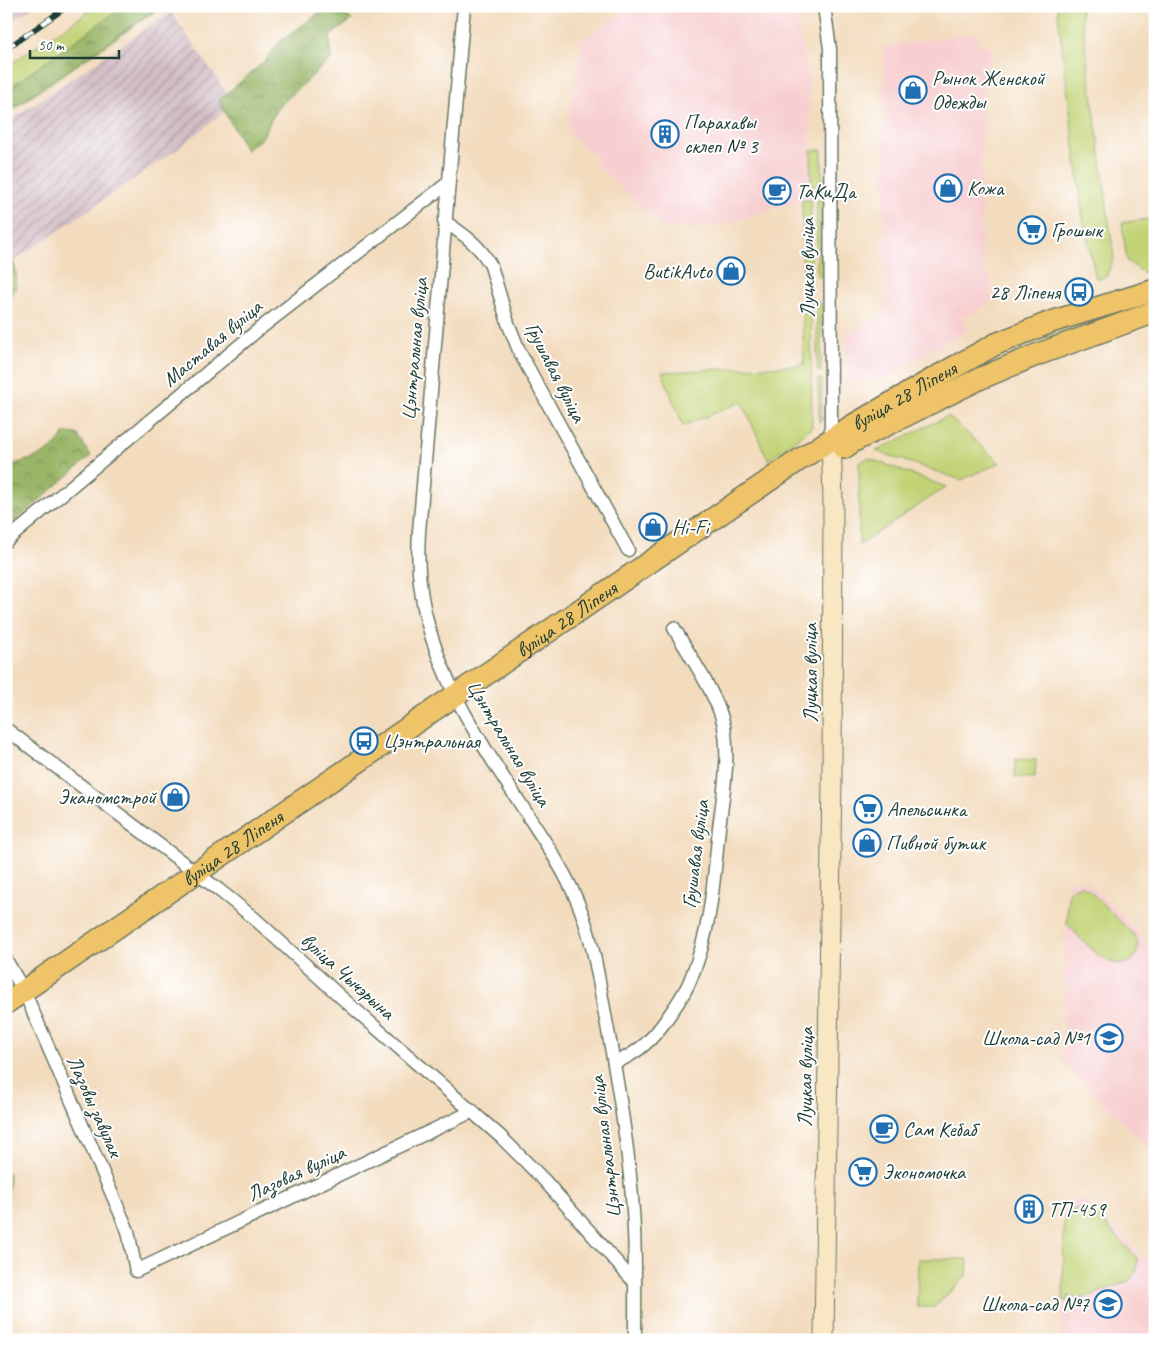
<svg xmlns="http://www.w3.org/2000/svg" width="1161" height="1346" viewBox="0 0 1161 1346" font-family="Caveat,sans-serif">
<style>
.built{fill:#f7cfd0}
.industrial{fill:url(#industrial-furrows)}
.green{fill:#c2d376;stroke:#708855}
.forest{fill:url(#forest-crowns);stroke:#5c794e}
.lines{fill:none;stroke-linecap:round;stroke-linejoin:round}
.minor-casing{stroke:#697564;stroke-width:15}
.secondary-casing{stroke:#697564;stroke-width:21}
.primary-casing{stroke:#697564;stroke-width:24}
.minor{stroke:#fff;stroke-width:12}
.secondary{stroke:#f9e7c3;stroke-width:19}
.primary{stroke:#efc469;stroke-width:21}
.rail-casing{stroke:#1f3d34;stroke-width:5.5}
.rail{stroke:#fff;stroke-width:4;stroke-dasharray:11;stroke-linecap:butt}
.labels{text-anchor:middle;dominant-baseline:central;stroke-width:4;stroke-linejoin:round;paint-order:stroke}
.poi-label{font-size:21px;fill:#1f3d34;stroke:#fff;text-anchor:start}
.street-label{font-size:21px;fill:#1f3d34;stroke:#fff}
</style>
<defs>
<pattern id="industrial-furrows" width="10" height="10" patternUnits="userSpaceOnUse" patternTransform="scale(1.25)"><rect width="10" height="10" fill="#d2bdc5"/><path d="M-1 1l2-2M0 10L10 0M9 11l2-2" fill="none" stroke="#aa9ba1"/></pattern>
<pattern id="forest-crowns" width="20" height="18" patternUnits="userSpaceOnUse" patternTransform="scale(1.25)"><rect width="20" height="18" fill="#99b567"/><path d="M2 6a3 3 0 1 1 6 0M12 15a3 3 0 1 1 6 0" fill="none" stroke="#7c9456"/></pattern>
</defs>
<rect width="100%" height="100%" fill="#fff"/>
<filter id="ink" filterUnits="userSpaceOnUse"><feTurbulence type="fractalNoise" baseFrequency=".02" numOctaves="2"/><feDisplacementMap in="SourceGraphic" scale="10" xChannelSelector="R" yChannelSelector="G"/><feConvolveMatrix kernelMatrix="1 2 1 2 8 2 1 2 1" color-interpolation-filters="sRGB"/></filter>
<filter id="wash" filterUnits="userSpaceOnUse"><feTurbulence type="fractalNoise" baseFrequency=".0096" numOctaves="4" result="noise"/><feDisplacementMap in="SourceGraphic" scale="20" xChannelSelector="R" yChannelSelector="G"/><feGaussianBlur stdDeviation="1.12" result="paint"/><feColorMatrix in="noise" values="0 0 0 0 0 0 0 0 0 0 0 0 0 0 0 0 0 1.4 0 .05"/><feComposite in="paint" operator="in"/></filter>
<g filter="url(#wash)">
<rect width="100%" height="100%" fill="#f3dcbe"/>
<g class="built">
<polygon points="633,6 796,6 798,25 809,84 811,200 802,200 721,225 663,228 595,164 598,159 573,138 568,126 581,45 578,42"/>
<polygon points="977,33 978,45 984,44 993,50 983,80 981,204 982,204 982,263 992,283 992,301 969,315 961,317 968,330 881,380 846,383 846,334 884,314 884,46"/>
<polygon points="1067,881 1088,882 1155,949 1155,1155 1062,1061"/>
<polygon points="1086,1200 1155,1269 1155,1340 1061,1340 1064,1201"/>
</g>
<g class="industrial">
<polygon points="6,6 34,6 6,25"/>
<polygon points="171,12 234,103 179,148 14,261 6,247 6,123"/>
</g>
<g class="green">
<polygon points="97,6 163,6 6,114 6,67"/>
<polygon points="1057,6 1080,6 1114,258 1106,277 1096,279 1083,218"/>
<polygon points="811,150 822,150 822,185 811,186"/>
<polygon points="802,200 811,200 811,280 803,283"/>
<polygon points="817,200 822,200 822,276 817,277"/>
<polygon points="1155,218 1155,272 1144,273 1127,261 1122,223"/>
<polygon points="802,296 811,298 812,427 768,460 742,402 683,426 662,372 804,365"/>
<polygon points="1155,298 1155,305 1049,339 1047,338 1047,336"/>
<polygon points="817,301 822,305 821,371 817,371"/>
<polygon points="818,379 822,380 821,421 819,422"/>
<polygon points="948,416 1000,463 961,480 876,451"/>
<polygon points="868,458 946,487 859,545 859,463"/>
<polygon points="1015,759 1036,760 1035,778 1015,777"/>
<path d="M1078,886H1082L1088,889L1136,937C1139,944 1139,953 1133,959C1112,978 1080,937 1067,924L1068,894L1070,890Z"/>
<polygon points="6,1172 9,1173 6,1240"/>
<path d="M1081,1208L1094,1212L1137,1258V1270L1129,1281L1081,1299L1068,1296V1301H1063L1064,1218C1069,1211 1074,1209 1081,1208Z"/>
<polygon points="918,1259 968,1259 967,1276 934,1307 917,1307"/>
</g>
<g class="forest">
<polygon points="124,6 161,6 6,112 6,90"/>
<path d="M328,6C337,6 346,14 352,20L330,36L331,59L278,107L262,138L246,150L224,111L219,100L266,60L278,43Z"/>
<path d="M6,247C16,265 24,286 6,302Z"/>
<path d="M65,433L77,434L91,456L6,529V467C33,457 48,458 65,433Z"/>
</g>
</g>
<g filter="url(#ink)">
<g class="lines">
<g class="minor-casing">
<g id="minor">
<path d="M464,6L419,532C418,549 418,566 420,583C429,663 475,735 518,800C540,835 565,869 580,908C594,944 599,982 606,1020C618,1083 629,1147 633,1211C636,1254 635,1297 635,1340"/>
<polyline points="824,6 830,49 831,440"/>
<path d="M444,221C463,234 480,245 491,266L508,323L520,353L628,550"/>
<polyline points="6,541 258,330 448,183"/>
<polyline points="6,729 219,890 254,918 342,998 501,1137 544,1180 635,1283"/>
<polyline points="6,960 24,991 128,1231 136,1271 473,1111"/>
<path d="M614,1063C639,1053 654,1038 668,1017C677,1004 686,992 691,978C711,931 714,878 719,828C723,795 730,760 724,726C718,696 689,655 674,628"/>
</g>
</g>
<g class="secondary-casing">
<polyline id="secondary" points="824,1340 832,776 833,499 831,440"/>
</g>
<g class="primary-casing">
<g id="primary">
<polyline points="844,448 854,441 979,379 1036,355 1155,312"/>
<path id="s1" d="M6,1003L793,464L850,427L931,380L996,344L1051,322L1155,290"/>
</g>
</g>
<use href="#minor" class="minor"/>
<use href="#secondary" class="secondary"/>
<use href="#primary" class="primary"/>
<g class="rail-casing">
<polyline id="rail" points="6,49 68,6"/>
</g>
<use href="#rail" class="rail"/>
</g>
</g>
<defs>
<g id="shop-ring" transform="scale(1.4375)"><circle r="9.5" fill="#fff" stroke="#1f6fb2" stroke-width="1.5"/><path d="M-5-2.5h2.3a2.7 3.5 0 0 1 5.4 0H5L5.5 6h-11ZM-1.5-2.5h3a1.5 2.3 0 0 0-3 0Z" fill="#1f6fb2"/></g>
<g id="building-ring" transform="scale(1.4375)"><circle r="9.5" fill="#fff" stroke="#1f6fb2" stroke-width="1.5"/><path d="M-4-6H4V6H1V3H-1V6H-4ZM-2.5-4.3h1.7v1.8h-1.7ZM.8-4.3h1.7v1.8H.8ZM-2.5-1h1.7V.8h-1.7ZM.8-1h1.7V.8H.8Z" fill="#1f6fb2"/></g>
<g id="cafe-ring" transform="scale(1.4375)"><circle r="9.5" fill="#fff" stroke="#1f6fb2" stroke-width="1.5"/><path d="M-5.5-4.5H6V0H3Q3 3.5 0 3.5H-2.5Q-5.5 3.5-5.5 0ZM3-3.2v2h1.7v-2ZM-6 4.5H4V6H-6Z" fill="#1f6fb2"/></g>
<g id="supermarket-ring" transform="scale(1.4375)"><circle r="9.5" fill="#fff" stroke="#1f6fb2" stroke-width="1.5"/><path d="M-6-5.5h2.5l.6 2H6L4.5 2H-2.5L-4.4-4H-6ZM-1.5 3.2a1.3 1.3 0 1 0 .1 0ZM3 3.2a1.3 1.3 0 1 0 .1 0Z" fill="#1f6fb2"/></g>
<g id="bus-ring" transform="scale(1.4375)"><circle r="9.5" fill="#fff" stroke="#1f6fb2" stroke-width="1.5"/><path d="M-5-6H5V4H4V6H2V4H-2V6H-4V4H-5ZM-3.5-4V0h7V-4ZM-3.5 1.2v1.5H-2V1.2ZM2 1.2v1.5H3.5V1.2Z" fill="#1f6fb2"/></g>
<g id="school-ring" transform="scale(1.4375)"><circle r="9.5" fill="#fff" stroke="#1f6fb2" stroke-width="1.5"/><path d="M0-5L7-2L0 1L-7-2ZM-4 1L0 2.5L4 1V4Q0 6-4 4Z" fill="#1f6fb2"/></g>
</defs>
<g fill-rule="evenodd">
<use href="#shop-ring" x="913" y="90"/>
<use href="#building-ring" x="665" y="134"/>
<use href="#shop-ring" x="948" y="188"/>
<use href="#cafe-ring" x="777" y="191"/>
<use href="#supermarket-ring" x="1032" y="230"/>
<use href="#shop-ring" x="731" y="271"/>
<use href="#bus-ring" x="1079" y="292"/>
<use href="#shop-ring" x="653" y="527"/>
<use href="#bus-ring" x="364" y="741"/>
<use href="#shop-ring" x="175" y="797"/>
<use href="#supermarket-ring" x="868" y="809"/>
<use href="#shop-ring" x="867" y="843"/>
<use href="#school-ring" x="1109" y="1038"/>
<use href="#cafe-ring" x="884" y="1129"/>
<use href="#supermarket-ring" x="863" y="1172"/>
<use href="#building-ring" x="1029" y="1209"/>
<use href="#school-ring" x="1108" y="1304"/>
</g>
<g class="labels">
<g class="poi-label">
<text x="932" y="78">Рынок Женской<tspan x="932" dy="24">Одежды</tspan></text>
<text x="684" y="122">Парахавы<tspan x="684" dy="24">склеп № 3</tspan></text>
<text x="967" y="188">Кожа</text>
<text x="796" y="191">ТаКиДа</text>
<text x="1051" y="230">Грошык</text>
<text x="712" y="271" text-anchor="end">ButikAvto</text>
<text x="1060" y="292" text-anchor="end">28 Ліпеня</text>
<text x="672" y="527">Hi-Fi</text>
<text x="383" y="741">Цэнтральная</text>
<text x="156" y="797" text-anchor="end">Эканомстрой</text>
<text x="887" y="809">Апельсинка</text>
<text x="886" y="843">Пивной бутик</text>
<text x="1090" y="1038" text-anchor="end">Школа-сад №1</text>
<text x="903" y="1129">Сам Кебаб</text>
<text x="882" y="1172">Экономочка</text>
<text x="1048" y="1209">ТП-459</text>
<text x="1089" y="1304" text-anchor="end">Школа-сад №7</text>
</g>
<g class="street-label">
<text transform="translate(807 268) rotate(-90)">Луцкая вуліца</text>
<text transform="translate(212 343) rotate(-40)">Маставая вуліца</text>
<text transform="translate(414 349) rotate(-85)">Цэнтральная вуліца</text>
<text transform="translate(556 372) rotate(63)">Грушавая вуліца</text>
<text stroke="none"><textPath href="#s1" startOffset="1084">вуліца 28 Ліпеня</textPath></text>
<text stroke="none"><textPath href="#s1" startOffset="679">вуліца 28 Ліпеня</textPath></text>
<text transform="translate(810 673) rotate(-90)">Луцкая вуліца</text>
<text transform="translate(509 743) rotate(59)">Цэнтральная вуліца</text>
<text stroke="none"><textPath href="#s1" startOffset="274">вуліца 28 Ліпеня</textPath></text>
<text transform="translate(695 854) rotate(-83)">Грушавая вуліца</text>
<text transform="translate(348 976) rotate(42)">вуліца Чычэрына</text>
<text transform="translate(805 1077) rotate(-89)">Луцкая вуліца</text>
<text transform="translate(95 1106) rotate(66)">Лазовы завулак</text>
<text transform="translate(605 1147) rotate(-97)">Цэнтральная вуліца</text>
<text transform="translate(296 1173) rotate(-25)">Лазовая вуліца</text>
</g>
</g>
<rect width="1161" height="1346" fill="none" stroke="#fff" stroke-width="25"/>
<path d="M30 50v8h89v-8" fill="none" stroke="#1f3d34" stroke-width="2.5"/>
<text x="38" y="50" font-size="15" fill="#1f3d34" stroke="#ffffff" stroke-width="4" paint-order="stroke">50 m</text>
</svg>
